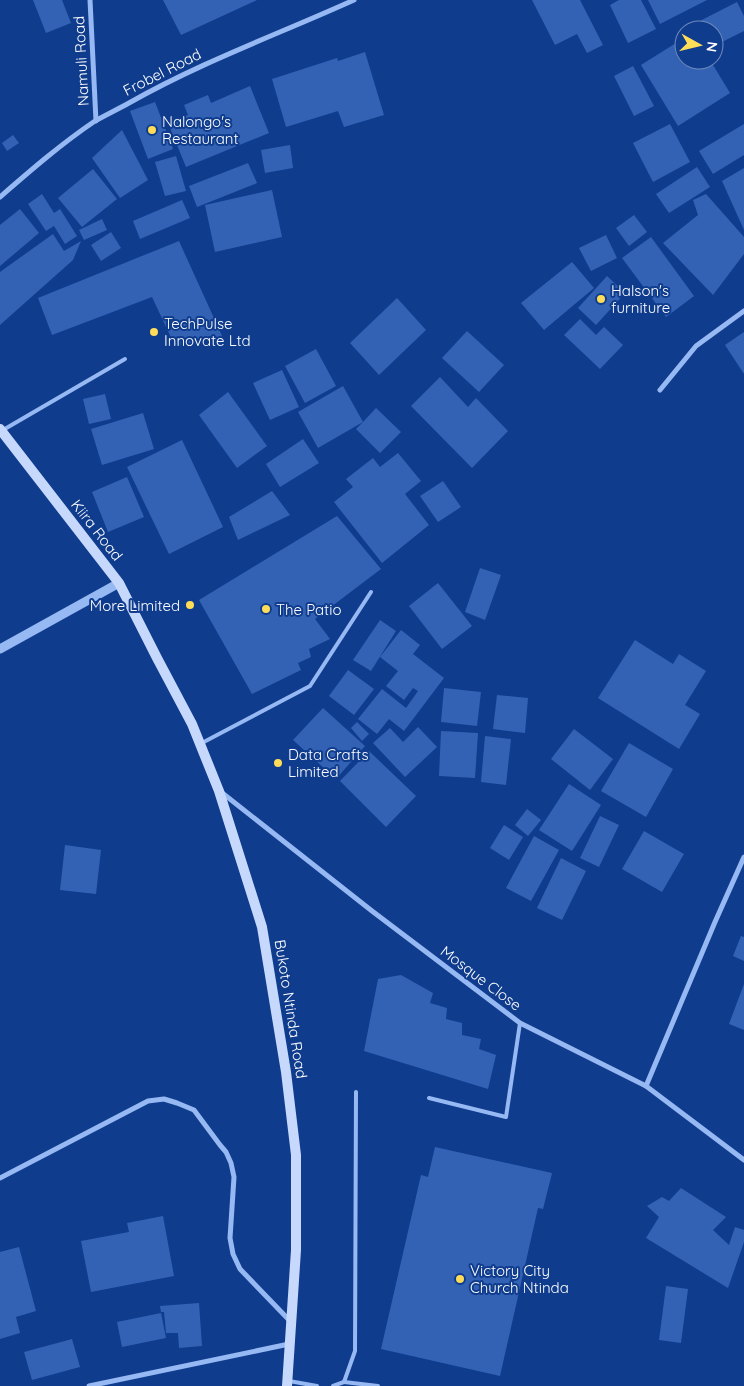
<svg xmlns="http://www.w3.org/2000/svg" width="744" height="1386" viewBox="0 0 744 1386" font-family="Quicksand,sans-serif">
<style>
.building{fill:#3362b5}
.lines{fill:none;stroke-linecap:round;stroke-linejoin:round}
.service{stroke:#96b8f3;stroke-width:4}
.minor{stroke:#96b8f3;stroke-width:5}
.tertiary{stroke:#96b8f3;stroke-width:9}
.secondary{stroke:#c6d9fd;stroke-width:10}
.poi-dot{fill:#ffdd58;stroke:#0f3c8d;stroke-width:2}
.labels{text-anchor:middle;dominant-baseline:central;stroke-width:4;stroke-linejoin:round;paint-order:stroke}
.street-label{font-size:15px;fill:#fff;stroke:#0f3c8d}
.poi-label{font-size:15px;fill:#fff;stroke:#0f3c8d;text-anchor:start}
</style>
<rect width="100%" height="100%" fill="#0f3c8d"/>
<g class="building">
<polygon points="33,0 62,0 71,23 46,33"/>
<polygon points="163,0 257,0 181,35"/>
<polygon points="532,0 580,0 603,45 587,53 577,34 555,45"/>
<polygon points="619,0 641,0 656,29 628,43 610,5"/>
<polygon points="648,0 707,0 660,24"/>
<polygon points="737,2 744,16 744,31 714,46 714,30 690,30 688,27"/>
<polygon points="684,38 684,60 701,60 702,62 705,60 710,60 730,93 678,126 641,65"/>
<polygon points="365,52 384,115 344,127 338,111 286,127 272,79 337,58 338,61"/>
<polygon points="633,66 654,106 634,116 614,76"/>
<polygon points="250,86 269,133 186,167 168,123 188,115 184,105 208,95 211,103"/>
<polygon points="155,102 173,149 148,159 130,111"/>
<polygon points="670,124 690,162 653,182 633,143"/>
<polygon points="744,124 744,155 713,174 699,151"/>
<polygon points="122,130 148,180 120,198 92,158"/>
<polygon points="13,135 19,143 7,151 2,143"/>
<polygon points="290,145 293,168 265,173 261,150"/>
<polygon points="176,156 186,191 165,196 155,162"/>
<polygon points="248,163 257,183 197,207 189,186"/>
<polygon points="697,167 710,187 669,213 656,194"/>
<polygon points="744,168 744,230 722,181"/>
<polygon points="93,169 117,199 82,227 58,198"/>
<polygon points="272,190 282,237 215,252 205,205"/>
<polygon points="42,194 54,213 60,209 77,236 65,244 54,226 46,231 28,204"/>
<polygon points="706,194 744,237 744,254 713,295 663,243 698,215 693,200"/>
<polygon points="182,200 190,218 140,239 133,221"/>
<polygon points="20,209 39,233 0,266 0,225"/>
<polygon points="634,215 647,232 629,246 616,228"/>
<polygon points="102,219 107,230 84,240 79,230"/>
<polygon points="111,232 121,248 101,261 91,245"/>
<polygon points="53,234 64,251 81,241 73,260 0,325 0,272"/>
<polygon points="606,235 617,258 591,271 579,248"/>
<polygon points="651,237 694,296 666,317 622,258"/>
<polygon points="179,241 223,338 175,346 152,297 52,335 38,298"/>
<polygon points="572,262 594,288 544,330 521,303"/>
<polygon points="607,276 625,293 596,325 578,308"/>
<polygon points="397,298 426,330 379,375 350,343"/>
<polygon points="580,319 596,335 604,327 623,345 600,369 564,335"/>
<polygon points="467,331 504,365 479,392 442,358"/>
<polygon points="744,332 744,374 725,345"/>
<polygon points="316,349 336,386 305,403 285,366"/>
<polygon points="282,370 299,407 270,420 253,383"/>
<polygon points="440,377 468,407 476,398 508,431 472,468 411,406"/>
<polygon points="343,386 363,422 376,408 401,432 380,453 356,429 363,422 318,448 298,412"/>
<polygon points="228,392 267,446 237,468 199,415"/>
<polygon points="105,394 111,419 89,424 83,399"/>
<polygon points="143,413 154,449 102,465 91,429"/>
<polygon points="303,439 319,463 280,487 266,464"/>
<polygon points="182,440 223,527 169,554 127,467"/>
<polygon points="398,453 421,481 405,494 429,525 382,563 334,502 353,487 346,479 373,458 380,467"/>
<polygon points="127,477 144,517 108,532 92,492"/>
<polygon points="443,481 461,507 438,522 420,496"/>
<polygon points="272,491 290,515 238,540 229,517"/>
<polygon points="337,516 381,569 315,619 330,639 309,649 311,657 298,663 301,670 252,694 199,600"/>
<polygon points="480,568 501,575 485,620 465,612"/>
<polygon points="438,583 472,626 442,649 409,606"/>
<polygon points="380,620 396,631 371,671 353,660"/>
<polygon points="401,630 420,645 413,654 444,678 404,731 389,719 377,734 358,719 382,689 406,708 418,691 413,688 404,700 386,686 398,671 380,657"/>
<polygon points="635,640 673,664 679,654 706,671 685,705 700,714 679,749 598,698"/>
<polygon points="348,670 374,689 354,715 329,696"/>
<polygon points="444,688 481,692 477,726 441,722"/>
<polygon points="497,695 528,698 525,733 493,729"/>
<polygon points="323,708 365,746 336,779 293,740"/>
<polygon points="357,722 369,734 362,741 351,728"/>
<polygon points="418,727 437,747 405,777 373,743 390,728 403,742"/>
<polygon points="574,729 613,759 590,790 551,759"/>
<polygon points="441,731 478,733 475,778 439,776"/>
<polygon points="485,736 511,739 506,785 481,782"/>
<polygon points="629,743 673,769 646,817 601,791"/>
<polygon points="369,751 416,796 386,827 340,781"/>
<polygon points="569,784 601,805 572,851 539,830"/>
<polygon points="527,809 541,820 528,836 515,825"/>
<polygon points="600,816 619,825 599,867 580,858"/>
<polygon points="504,825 523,837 509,860 490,848"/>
<polygon points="644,831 684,854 662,892 622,869"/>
<polygon points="534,836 559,850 531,901 506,888"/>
<polygon points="65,845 101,850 96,894 60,890"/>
<polygon points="561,858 586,871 562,920 537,908"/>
<polygon points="741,936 744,937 744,961 733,956"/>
<polygon points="401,975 433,993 430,1003 447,1008 446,1019 462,1023 462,1035 481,1039 479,1049 496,1055 488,1089 364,1051 378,979"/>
<polygon points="744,984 744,1030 729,1024"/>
<polygon points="435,1147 552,1173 543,1209 538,1208 500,1376 381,1349 421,1175 428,1177"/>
<polygon points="681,1188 726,1217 713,1230 729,1245 735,1227 744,1230 744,1242 728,1288 646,1238 659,1217 647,1206 662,1197 669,1201"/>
<polygon points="163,1216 174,1276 91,1292 81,1241 129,1232 127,1223"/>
<polygon points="19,1247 36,1311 16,1317 20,1333 0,1339 0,1252"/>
<polygon points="666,1286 688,1289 681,1343 659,1340"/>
<polygon points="199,1303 202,1346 179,1348 178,1333 166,1333 164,1312 161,1312 160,1306"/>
<polygon points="161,1313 166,1338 122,1347 117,1322"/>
<polygon points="72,1339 80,1367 32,1380 24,1352"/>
</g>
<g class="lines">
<g class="service">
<polyline points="3,430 125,359"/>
<polyline points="200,744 310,686 371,592"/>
<polyline points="429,1098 506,1117 520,1023"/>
<polyline points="289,1381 317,1386"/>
<polyline points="344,1382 378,1386"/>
<polyline points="333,1386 344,1382 355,1351 356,1092"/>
</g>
<g class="minor">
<polyline points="90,0 96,121"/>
<path d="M0,197C31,170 61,144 95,121C106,115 118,109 129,103C201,62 279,34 354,0"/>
<polyline points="660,390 696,346 744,311"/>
<polyline points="221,792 372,911 520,1023 646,1086 744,1160"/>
<polyline points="646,1086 715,922 744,857"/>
<polyline points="0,1178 148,1101 164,1099 177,1103 194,1110 220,1145 226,1152 231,1163 234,1177 230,1238 233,1254 240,1269 291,1322"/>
<polyline points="89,1386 289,1344"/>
</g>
<polyline class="tertiary" points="0,649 119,583"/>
<polyline class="secondary" points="0,429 119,583 157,658 192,724 219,791 262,927 286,1072 296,1155 296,1250 287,1386"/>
</g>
<g class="poi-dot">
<circle cx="152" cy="130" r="5"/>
<circle cx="601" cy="299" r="5"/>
<circle cx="154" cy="332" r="5"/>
<circle cx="190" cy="605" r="5"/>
<circle cx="266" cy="609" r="5"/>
<circle cx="278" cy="763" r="5"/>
<circle cx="460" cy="1279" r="5"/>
</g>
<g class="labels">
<g class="street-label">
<text transform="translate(81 61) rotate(-93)">Namuli Road</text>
<text transform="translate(162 72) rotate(-27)">Frobel Road</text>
<text transform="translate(97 530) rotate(52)">Kiira Road</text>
<text transform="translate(481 978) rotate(37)">Mosque Close</text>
<text transform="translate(291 1009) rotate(81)">Bukoto Ntinda Road</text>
</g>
<g class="poi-label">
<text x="162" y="121">Nalongo's<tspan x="162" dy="17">Restaurant</tspan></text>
<text x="611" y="290">Halson's<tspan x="611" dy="17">furniture</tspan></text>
<text x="164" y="323">TechPulse<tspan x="164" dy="17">Innovate Ltd</tspan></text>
<text x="180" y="605" text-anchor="end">More Limited</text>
<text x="276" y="609">The Patio</text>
<text x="288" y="754">Data Crafts<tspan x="288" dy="17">Limited</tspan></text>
<text x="470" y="1270">Victory City<tspan x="470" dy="17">Church Ntinda</tspan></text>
</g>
</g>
<g transform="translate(699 45) rotate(98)"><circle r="24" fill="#0f3c8d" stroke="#6f8abb"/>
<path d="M0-4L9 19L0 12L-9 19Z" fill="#ffdd58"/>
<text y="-8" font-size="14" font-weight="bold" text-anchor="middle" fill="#ffffff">N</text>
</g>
</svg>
